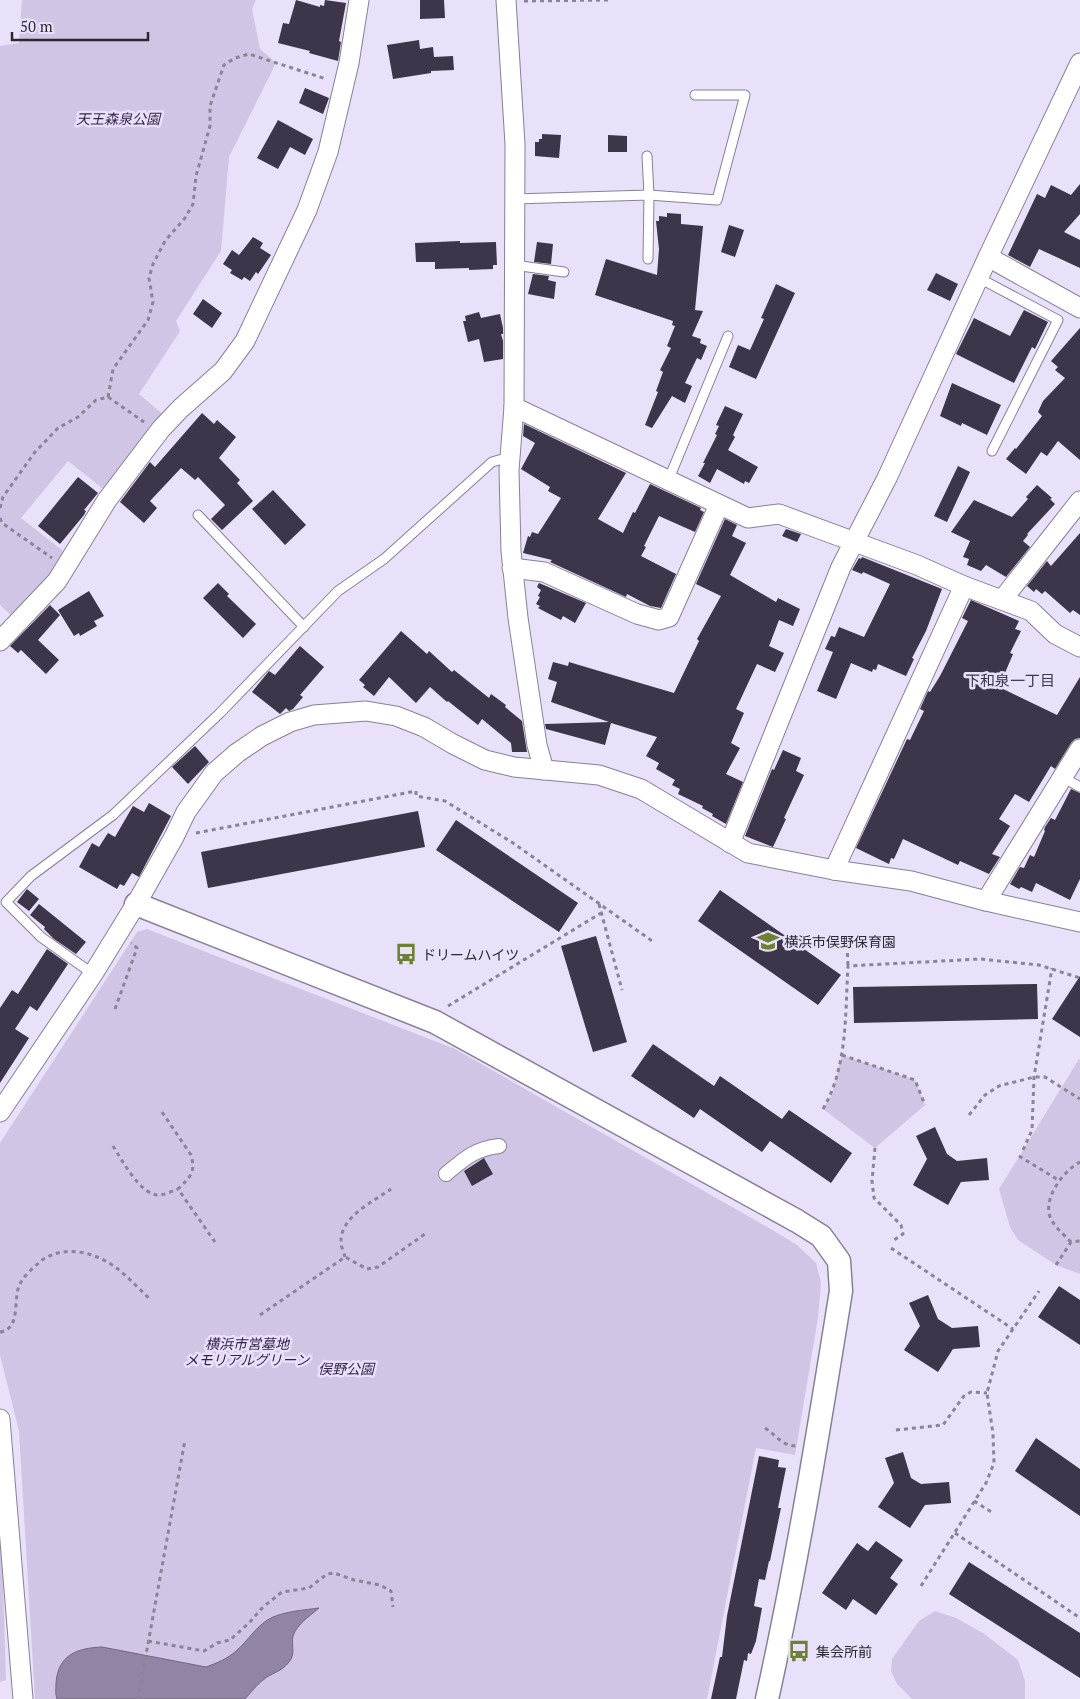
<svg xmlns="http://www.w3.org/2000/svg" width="1080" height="1699" viewBox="0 0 1080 1699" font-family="'PT Serif','Noto Sans JP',serif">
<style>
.green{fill:#d1c5e5}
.water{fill:#9184a5;stroke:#736882}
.building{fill:#3d3549}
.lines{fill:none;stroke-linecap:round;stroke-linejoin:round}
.service-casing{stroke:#898097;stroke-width:11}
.pedestrian-casing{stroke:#898097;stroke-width:16}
.minor-casing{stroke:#898097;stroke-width:21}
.tertiary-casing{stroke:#898097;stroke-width:25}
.path{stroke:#8a8495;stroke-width:3;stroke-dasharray:4 4;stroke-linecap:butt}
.service{stroke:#fff;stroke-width:9}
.pedestrian{stroke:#fff;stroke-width:14}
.minor{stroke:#fff;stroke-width:19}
.tertiary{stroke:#fff;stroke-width:22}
.labels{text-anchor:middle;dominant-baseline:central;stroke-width:5;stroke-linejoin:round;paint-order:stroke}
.park-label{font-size:14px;font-style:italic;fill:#321e4b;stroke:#e9e0f9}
.poi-label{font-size:14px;fill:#2c2832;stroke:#e9e0f9;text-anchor:start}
.neighbourhood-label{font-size:15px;fill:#3e374b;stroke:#e9e0f9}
</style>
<rect width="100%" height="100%" fill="#e9e0f9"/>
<g class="green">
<polygon points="22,0 256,0 252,9 260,49 276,63 229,157 221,251 176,321 180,331 139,394 166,417 107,492 68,461 21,518 63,551 61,564 15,619 0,605 0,46 19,43"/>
<polygon points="147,929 455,1049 769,1228 797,1245 816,1263 821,1283 818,1318 795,1455 756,1448 707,1699 35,1699 19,1431 0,1355 0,1143 137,932"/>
<polygon points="842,1055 915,1080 925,1105 875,1148 823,1109 832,1094"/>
<polygon points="1079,1059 1080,1060 1080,1274 1056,1265 1018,1240 1010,1227 999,1189"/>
<polygon points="0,1488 6,1680 0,1682"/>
<polygon points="935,1611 956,1618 983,1633 1018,1660 1025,1681 1025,1699 912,1699 897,1684 891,1671 892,1659 919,1621"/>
</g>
<path class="water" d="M319,1608C310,1616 297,1624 293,1636C291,1645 296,1654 289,1662C282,1671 275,1672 267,1677C258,1683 252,1691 245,1699H57C55,1694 56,1689 56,1683C58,1655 77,1648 102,1647L206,1667C217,1663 227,1659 236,1651C249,1640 257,1624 273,1617C288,1611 304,1610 319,1608Z"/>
<g class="building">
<polygon points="296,0 320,7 320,5 324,6 325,0 346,3 339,41 341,42 338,61 309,53 310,51 278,43 283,23 289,24"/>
<polygon points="420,0 444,0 445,18 420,19"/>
<polygon points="419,40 420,49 433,47 434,57 453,56 454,70 431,71 431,73 393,79 387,45"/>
<polygon points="305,88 329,98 323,114 299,103"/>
<polygon points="278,120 313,139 305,155 290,147 278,169 257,158"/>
<polygon points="542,134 561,135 559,158 535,156 535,142 539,142 539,139 542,139"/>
<polygon points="608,135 627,136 627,152 608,152"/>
<polygon points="1080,184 1080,214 1064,232 1080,240 1080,268 1039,249 1030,267 1008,255 1037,194 1045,198 1051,185 1071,195"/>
<polygon points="667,213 681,214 681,224 703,226 695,310 703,311 692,336 701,339 700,343 707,346 701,360 697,358 685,383 692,386 685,403 672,396 652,428 645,425 658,392 656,391 663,372 660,370 671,348 667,346 675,326 672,325 673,321 595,295 606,259 657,275 659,249 656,221 659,221 659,216 667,217"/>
<polygon points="729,225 744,230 735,257 721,252"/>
<polygon points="253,237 263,243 260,248 271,255 258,274 256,272 250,281 244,277 242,280 230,273 232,270 223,264 232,250 239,255"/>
<polygon points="460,241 460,243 496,242 497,265 493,265 493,269 469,270 469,268 435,269 435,262 416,262 415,243"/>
<polygon points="537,242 553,244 551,264 534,262"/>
<polygon points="936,273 958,284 950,301 927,290"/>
<polygon points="533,274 549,276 548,280 556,282 554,299 528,294"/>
<polygon points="776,284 795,293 756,379 729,367 738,345 750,350 764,319 761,318"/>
<polygon points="203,299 222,313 212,328 193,314"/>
<polygon points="1024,310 1048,322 1035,349 1032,347 1014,383 956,354 974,318 1010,336"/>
<polygon points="479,312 481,318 500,314 503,328 503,334 501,334 503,341 503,359 484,362 479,339 468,342 463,321 466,321 465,316"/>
<polygon points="1080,328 1080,460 1058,441 1047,456 1041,452 1026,474 1006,459 1015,448 1016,449 1042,416 1038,412 1043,401 1065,378 1055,370 1058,367 1051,361"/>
<polygon points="952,383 1001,405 987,435 962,423 961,426 940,416"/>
<polygon points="725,406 743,414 733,435 735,437 728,450 758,467 749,483 745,481 744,484 717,469 710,483 698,476 705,463 703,463 717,435 715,434 719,426 716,425"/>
<polygon points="202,413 214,424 217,420 236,437 219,458 240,480 237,483 253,501 222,530 211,519 225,505 198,477 195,480 181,468 150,501 157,508 144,523 120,502 150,462 155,467"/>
<polygon points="524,424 626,473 598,519 623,533 633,512 635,513 650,484 701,508 700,510 704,512 695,532 659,516 644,546 646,547 641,556 676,574 661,608 650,606 627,594 626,597 550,562 552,560 523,553 528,536 530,537 532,532 538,534 561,498 548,491 550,487 521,469 535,443 523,436"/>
<polygon points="958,466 970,472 947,522 934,516"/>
<polygon points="78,477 98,493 84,510 86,511 84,515 60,544 38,526"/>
<polygon points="1037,485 1052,498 1050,499 1055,504 1027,534 1028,535 1023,541 1030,547 1006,577 986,565 981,571 967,565 969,559 963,557 970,541 951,532 974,500 1012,517 1028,499 1026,497"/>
<polygon points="273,490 306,525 285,545 252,509"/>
<polygon points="725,519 737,525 732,536 746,543 730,575 776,602 778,598 800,609 793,626 779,620 769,646 784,653 775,672 757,664 736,709 744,713 731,743 740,748 726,774 743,782 726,824 712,816 713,814 702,808 703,806 678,794 680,789 672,785 675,780 656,769 659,763 646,756 657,737 611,723 605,745 546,729 545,724 609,722 551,702 557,682 548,679 553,662 568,666 569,662 589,668 674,693 699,641 697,639 721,596 696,584"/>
<polygon points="786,529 801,534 797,542 782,536"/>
<polygon points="1080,533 1080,615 1073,610 1070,613 1045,591 1042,594 1036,589 1034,592 1027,586 1047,561 1051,566"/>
<polygon points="862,557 942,589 926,631 912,658 914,659 906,676 878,664 876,670 873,669 872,672 851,663 836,699 817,691 833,652 825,649 831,636 835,637 839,627 864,637 890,584 863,572 862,574 852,570 859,558 861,559"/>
<polygon points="218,583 229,594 227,596 256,624 243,638 203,598"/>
<polygon points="539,583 586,603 575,623 563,616 561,620 538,608 540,606 536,604 540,597 538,596 541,590 537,587"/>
<polygon points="89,591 104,616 94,621 97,626 80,636 79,633 74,636 58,610"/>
<polygon points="971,600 1019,621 1015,629 1021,631 1010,653 1013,654 999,687 1057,715 1080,677 1080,738 1075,739 1071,743 1055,769 1051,766 1029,802 1015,794 999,819 1010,826 992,854 1000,857 989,874 960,861 958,865 903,839 894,859 891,858 889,864 856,848 907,739 910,740 924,711 920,709 928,691 930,692 940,676 968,621 962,618"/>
<polygon points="50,605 60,615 38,640 59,660 46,674 21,650 18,653 10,646"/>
<polygon points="401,631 427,654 429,651 452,672 454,670 489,698 491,694 506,705 505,707 522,721 527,752 512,752 511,743 482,719 478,725 448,701 447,702 430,687 416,703 389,677 374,696 363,687 365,685 359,680"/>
<polygon points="300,646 324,667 300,695 303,697 293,709 289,711 286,708 280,714 252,692 269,671 275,675"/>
<polygon points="195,746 209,762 188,784 172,767"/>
<polygon points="783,750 801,758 796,771 804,775 784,818 786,819 773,847 745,836 772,769 774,770"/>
<polygon points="1071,789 1080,793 1080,879 1070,900 1036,883 1032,892 1021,887 1019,889 1010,884 1020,867 1024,868 1030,855 1034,857 1045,831 1044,830 1045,827 1051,818 1055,820"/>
<polygon points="149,803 171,816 139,877 132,873 124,886 120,884 117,889 79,867 92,843 99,847 108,833 115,837 133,806 144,812"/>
<polygon points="418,811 425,847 208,888 201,852"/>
<polygon points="456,820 578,903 559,932 436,850"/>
<polygon points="27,889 39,899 29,911 17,902"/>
<polygon points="720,890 841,975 818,1005 698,921"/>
<polygon points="39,904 86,942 76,954 54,939 44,929 45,927 30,915"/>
<polygon points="596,936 627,1042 593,1052 561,946"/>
<polygon points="47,949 68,964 37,1011 30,1006 15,1029 29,1038 0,1083 0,1008 12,990 18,994"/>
<polygon points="1080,976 1080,1037 1052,1019"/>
<polygon points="1037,984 1038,1019 854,1023 853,987"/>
<polygon points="653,1044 714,1086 720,1076 782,1119 789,1110 852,1153 831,1183 770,1141 762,1152 700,1109 694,1118 631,1076"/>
<polygon points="935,1127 947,1154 957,1161 987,1158 989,1180 961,1182 948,1205 913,1185 927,1159 916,1136"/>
<polygon points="484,1158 493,1174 472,1186 464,1171"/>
<polygon points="1059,1286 1080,1300 1080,1345 1038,1317"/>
<polygon points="928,1295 938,1319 952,1328 978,1326 980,1347 953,1349 938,1372 904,1350 920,1326 909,1303"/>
<polygon points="1036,1438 1080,1469 1080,1516 1015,1471"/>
<polygon points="903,1452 911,1478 921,1484 949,1482 951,1503 925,1505 910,1528 878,1507 894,1483 885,1458"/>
<polygon points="759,1456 779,1460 778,1467 786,1468 778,1508 781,1508 770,1561 769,1561 765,1580 759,1579 754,1606 762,1608 756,1641 751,1654 748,1653 747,1661 744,1660 736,1699 711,1699 720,1657 722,1657 727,1616"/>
<polygon points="876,1541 903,1560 890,1578 898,1584 876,1615 853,1599 846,1610 822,1593 857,1543 868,1551"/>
<polygon points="969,1562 1080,1633 1080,1678 949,1594"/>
</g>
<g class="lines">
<g class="service-casing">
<g id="service">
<polyline points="647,156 649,195 648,259"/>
<polyline points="514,199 649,195 717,200 745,95 695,95"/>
<polyline points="514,265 564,272"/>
<polyline points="979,278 1058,320 992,451"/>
<polyline points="668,481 728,336"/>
<polyline points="198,515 304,627"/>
<polyline points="1062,777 1080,787"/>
<polyline points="93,974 41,937 6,902 31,876 113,815 220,713 338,591 384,559 492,462 509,457"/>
</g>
</g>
<g class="pedestrian-casing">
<path id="pedestrian" d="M446,1174C464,1159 474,1149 499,1146"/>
</g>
<g class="minor-casing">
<g id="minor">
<polyline points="506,0 515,144 514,407 509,470 511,551 518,618 537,745 544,770"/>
<polyline points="988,257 1080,308"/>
<polyline points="514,407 748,518 779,514 917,565 964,586 1031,611 1055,634 1080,647"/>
<polyline points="512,568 544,572 637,614 659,620 669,617 719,505"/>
<polyline points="1002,600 1080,501"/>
<polyline points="0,641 57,581 107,500 161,429 181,408 223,371 245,341 307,210 328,152 349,63 359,0"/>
<polyline points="730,843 841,567 887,478 988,257 1080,63"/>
<polyline points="834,870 964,586"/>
<polyline points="986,901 1080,749"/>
<polyline points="0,1112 93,974 136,904 174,837 186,812 214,773 237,753 262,736 290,722 314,715 366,711 396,716 424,727 453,744 485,760 514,767 599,775 641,789 748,853 834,870 911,881 986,901 1080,922"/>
<polyline points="0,1419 23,1699"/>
</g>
</g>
<g class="tertiary-casing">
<path id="tertiary" d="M136,904L435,1022L797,1221L821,1236L839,1261L841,1291C819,1428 797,1564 767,1699"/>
</g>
<g class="path">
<polyline points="524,1 609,0"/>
<polyline points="108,397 113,369 148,320 153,302 149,278 153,264 165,241 185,218 193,204 196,176 210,126 210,106 224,65 235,58 249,54 326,79"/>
<polyline points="0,508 3,497 35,452 58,428 78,417 96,400 108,397 144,422"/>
<polyline points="0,518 2,523 52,558"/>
<polyline points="196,833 416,791 416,796 445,801 513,843 655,943"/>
<polyline points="599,904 622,990"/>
<polyline points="847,945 848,966"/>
<polyline points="448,1006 601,913"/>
<polyline points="115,1009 137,948 131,943"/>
<polyline points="842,1055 915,1080 925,1105"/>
<path d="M823,1109C848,1066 845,1014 848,966L980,959L1039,965L1080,978"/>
<path d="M162,1112L191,1155C196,1173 190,1177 178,1189L215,1242"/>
<polyline points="969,1115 985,1095 999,1086 1034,1077 1045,1077 1080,1099"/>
<path d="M113,1146C122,1160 141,1196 159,1195C165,1195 172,1191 178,1189"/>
<polyline points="875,1148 872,1181 874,1198 901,1225 903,1234 894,1240"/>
<polyline points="1023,1150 1032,1130 1034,1077 1052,968"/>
<polyline points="1019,1156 1060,1181"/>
<path d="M1071,1242C1065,1236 1057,1229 1052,1221C1040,1201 1063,1171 1080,1162"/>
<polyline points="891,1248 1013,1329"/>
<path d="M345,1257C344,1253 341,1247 341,1242C340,1217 374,1201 391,1189"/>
<polyline points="1056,1265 1071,1242 1080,1241"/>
<polyline points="260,1315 345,1257 367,1269 378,1267 425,1234"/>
<path d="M0,1332C21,1329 13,1301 19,1286C23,1276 33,1268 41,1261C65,1243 98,1253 119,1270C130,1279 140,1290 150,1299"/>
<path d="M765,1428C776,1435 782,1446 796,1446"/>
<polyline points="896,1430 943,1425 964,1396 971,1392 987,1393"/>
<polyline points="974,1501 993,1513"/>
<polyline points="955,1533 1080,1618"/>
<polyline points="921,1586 986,1483 994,1463 993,1434 987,1393 998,1351 1039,1291"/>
<polyline points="148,1641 204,1651 217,1643 230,1640 249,1623 263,1607 282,1592 309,1588 327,1574 334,1573 354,1580 380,1585 391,1591 393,1607"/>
<polyline points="138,1699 185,1440"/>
</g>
<use href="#service" class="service"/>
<use href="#pedestrian" class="pedestrian"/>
<use href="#minor" class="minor"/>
<use href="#tertiary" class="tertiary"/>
</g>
<defs>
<g id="school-bare" transform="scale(1.725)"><path d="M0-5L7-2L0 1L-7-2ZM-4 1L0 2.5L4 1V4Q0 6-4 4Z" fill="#6c8132" stroke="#e9e0f9" stroke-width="2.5" paint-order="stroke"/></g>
<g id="bus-bare" transform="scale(1.725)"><path d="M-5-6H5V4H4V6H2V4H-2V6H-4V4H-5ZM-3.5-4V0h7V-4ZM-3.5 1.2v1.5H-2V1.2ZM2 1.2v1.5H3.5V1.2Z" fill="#6c8132" stroke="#e9e0f9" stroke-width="2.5" paint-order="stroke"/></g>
</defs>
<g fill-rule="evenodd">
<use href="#school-bare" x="768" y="941"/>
<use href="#bus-bare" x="406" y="954"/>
<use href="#bus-bare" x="799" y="1651"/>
</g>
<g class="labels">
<g class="park-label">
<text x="118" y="118">天王森泉公園</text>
<text x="247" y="1343">横浜市営墓地<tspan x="247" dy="16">メモリアルグリーン</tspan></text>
<text x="346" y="1368">俣野公園</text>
</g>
<g class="poi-label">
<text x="784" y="941">横浜市俣野保育園</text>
<text x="422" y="954">ドリームハイツ</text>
<text x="816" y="1651">集会所前</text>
</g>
<g class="neighbourhood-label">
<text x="1010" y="680">下和泉一丁目</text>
</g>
</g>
<path d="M12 32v8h136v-8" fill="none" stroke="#2c2832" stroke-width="2.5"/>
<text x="20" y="32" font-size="15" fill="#2c2832" stroke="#e9e0f9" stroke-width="4" paint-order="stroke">50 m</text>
</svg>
